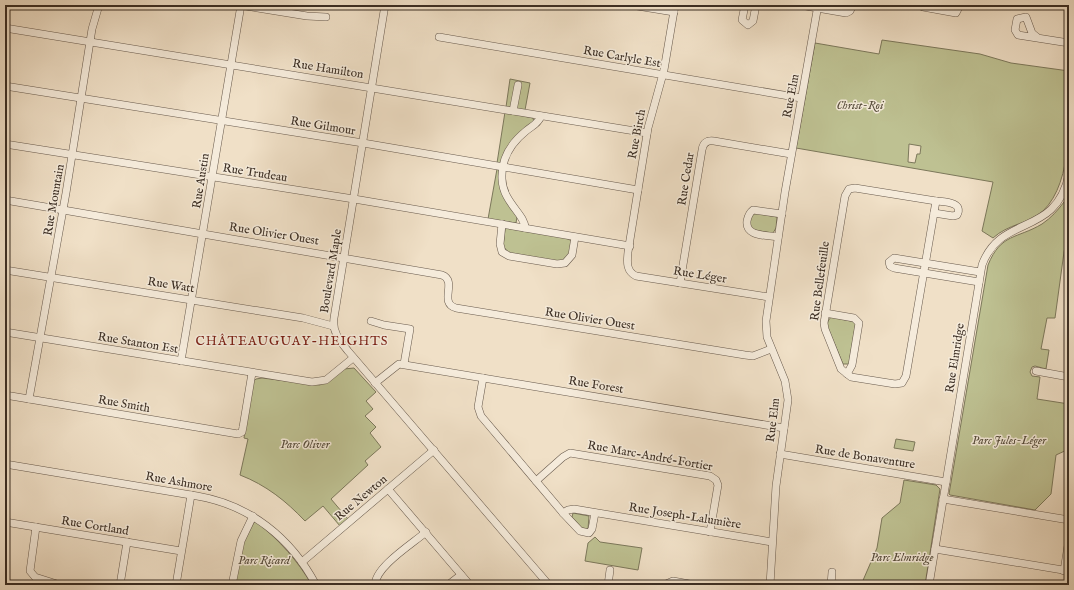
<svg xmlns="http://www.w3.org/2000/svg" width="1074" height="590" viewBox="0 0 1074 590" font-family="'IM FELL English',serif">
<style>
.green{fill:#bec192;stroke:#7c785b;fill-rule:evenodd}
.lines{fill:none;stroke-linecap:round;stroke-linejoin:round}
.minor-casing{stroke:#685a4d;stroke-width:8}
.minor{stroke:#f5ebdb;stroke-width:7}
.labels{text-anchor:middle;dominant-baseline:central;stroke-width:3;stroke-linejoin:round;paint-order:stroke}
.street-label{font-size:12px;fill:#3b2e24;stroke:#f5ebdb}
.park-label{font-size:12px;font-style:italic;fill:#554b3a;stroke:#f5ebdb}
.neighbourhood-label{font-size:13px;letter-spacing:1px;fill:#7a1f14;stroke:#f5ebdb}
</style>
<rect width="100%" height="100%" fill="#f0e0c7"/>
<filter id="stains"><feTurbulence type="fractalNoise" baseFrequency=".005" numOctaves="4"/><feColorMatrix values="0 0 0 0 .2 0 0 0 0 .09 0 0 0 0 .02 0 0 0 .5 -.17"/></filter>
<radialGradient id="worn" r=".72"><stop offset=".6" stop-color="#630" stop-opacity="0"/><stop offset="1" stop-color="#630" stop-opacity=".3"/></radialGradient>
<g class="green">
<path d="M882,40L980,54L1011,63L1069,71C1069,113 1074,181 1043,211C1028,224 1008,224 993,238L982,231L993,182L796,148L815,43L879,54ZM909,144L921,146L920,154H917L915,163L908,162Z"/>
<polygon points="510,79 530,83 525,110 506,107"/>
<polygon points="505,112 533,118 534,122 499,164 497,163"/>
<polygon points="497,169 499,169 501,191 517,217 516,223 488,219"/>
<path d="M1069,201V229L1064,252L1055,318H1047L1041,349L1049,350L1046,369L1035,366L1032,367L1030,372L1032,376L1040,377L1037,399L1069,404V449L1056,455L1051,494L1035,510L950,495L949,494L988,265C1001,233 1017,239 1042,224C1051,218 1058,210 1064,202Z"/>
<polygon points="755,213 777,217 776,228 773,233 753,230 749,224 751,215"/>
<polygon points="506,228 566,238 572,241 570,254 563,262 509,253 503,246 505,229"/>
<polygon points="831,317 856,322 849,364 843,364 827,326 828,321"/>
<path d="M354,368L376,392L366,401L373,409L365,416L376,427L370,433L381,447L365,461L368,465L331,499L348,519L340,526L323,506L305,521C286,501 266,485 240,475L248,439L244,438L253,382L256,379L262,378L320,385L344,369Z"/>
<polygon points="896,439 915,442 913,451 894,448"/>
<polygon points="904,480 936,485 940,489 925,585 861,585 877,548 882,518 900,503"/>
<polygon points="573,513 589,516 588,529 582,528 572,517"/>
<path d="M254,522H257C280,541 297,560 312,585H235L242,545Z"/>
<polygon points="595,537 600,542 642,548 638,570 585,561 588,543"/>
</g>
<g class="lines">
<g class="minor-casing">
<g id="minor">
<polyline points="239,5 307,16 326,17"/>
<path d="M385,5L334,318C332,332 340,341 348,351L549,585"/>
<polyline points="631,5 674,12"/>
<path d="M675,5L664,70L648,128L628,252C627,262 626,271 636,276L769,297"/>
<polyline points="745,5 742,20 748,25 753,21 756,5"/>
<polyline points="800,5 846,13 850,11 853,5"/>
<polyline points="923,7 956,13 960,5"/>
<polyline points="5,28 647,133"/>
<polyline points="439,37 801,98"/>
<polyline points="1037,37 1032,33 1026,17 1017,19 1015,30 1018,35 1069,43"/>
<polyline points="5,86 363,143 638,190"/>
<polyline points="513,111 518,85"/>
<polyline points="5,144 360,200 630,246"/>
<polygon points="855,188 936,201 906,376 902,383 895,384 851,377 841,369 825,329 824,323 845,196 849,189"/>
<path d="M5,200L442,275C458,281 438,303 456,308L745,355L753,356L771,349"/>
<path d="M934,213L953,216L957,215C964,202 944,202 936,201"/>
<polyline points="502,224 500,244 502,252 509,256 557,264 565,263 572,255 575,237"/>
<path d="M525,228C525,214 503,203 502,179C501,158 511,143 526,131C532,126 539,123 541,116"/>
<path d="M778,237C767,235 745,237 747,221C748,216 749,213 753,210L782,214"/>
<polyline points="5,270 303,318 333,326"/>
<polyline points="979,282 894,268 890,266 889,262 894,258 980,272"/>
<path d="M680,283L702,150C703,143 707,140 714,141L791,154"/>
<polyline points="825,313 854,318 859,323 852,365 847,374"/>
<polyline points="371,321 384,325 410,329 404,364"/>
<polyline points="5,332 312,382 326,380 353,358"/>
<polyline points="181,361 241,5"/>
<polyline points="1036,371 1069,377"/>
<polyline points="483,378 478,407 481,416 563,513 568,510 574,509 772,542"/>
<polyline points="375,383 399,364 784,428"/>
<polyline points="5,395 238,434 242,432 243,427 252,373"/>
<polyline points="29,399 66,193 92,29 99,5"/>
<polyline points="780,454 946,482"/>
<path d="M5,464L197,496C250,505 291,538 316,585"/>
<polyline points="536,481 563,457 570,453 710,476 716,480 718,485 710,532"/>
<polyline points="388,489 470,585"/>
<polyline points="943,499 1069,520"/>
<polyline points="563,513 580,531 589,533 592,529 595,513"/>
<polyline points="5,522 181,551"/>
<polyline points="36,527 30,571 35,577 60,585"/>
<polyline points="935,549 1069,571"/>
<polyline points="302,562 434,450"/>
<polyline points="1064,571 1069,539"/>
<polyline points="120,585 127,542"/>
<polyline points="176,585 191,495"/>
<polyline points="232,585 241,541 253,516"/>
<path d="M375,585C375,567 412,544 426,532"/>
<polyline points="448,585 461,575"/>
<polyline points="608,585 610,570"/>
<polyline points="664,585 673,581 695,585"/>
<polyline points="770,585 776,486 788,400 785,381 767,337 766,321 785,192 818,5"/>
<polyline points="831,585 832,572"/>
<path d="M929,585L982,265C1001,213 1056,238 1069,174"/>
</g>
</g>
<use href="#minor" class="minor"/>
</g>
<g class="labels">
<g class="street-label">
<text transform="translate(622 57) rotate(10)">Rue Carlyle Est</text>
<text transform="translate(328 69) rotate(9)">Rue Hamilton</text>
<text transform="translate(791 96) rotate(-79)">Rue Elm</text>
<text transform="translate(323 126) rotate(9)">Rue Gilmour</text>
<text transform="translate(637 134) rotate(-79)">Rue Birch</text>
<text transform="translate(255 173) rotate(9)">Rue Trudeau</text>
<text transform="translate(686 179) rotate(-81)">Rue Cedar</text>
<text transform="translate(201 181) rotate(-81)">Rue Austin</text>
<text transform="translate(54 200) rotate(-80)">Rue Mountain</text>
<text transform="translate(274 234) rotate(9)">Rue Olivier Ouest</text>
<text transform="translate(331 271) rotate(-81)">Boulevard Maple</text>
<text transform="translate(700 275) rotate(9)">Rue Léger</text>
<text transform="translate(820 281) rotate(-82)">Rue Bellefeuille</text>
<text transform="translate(171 285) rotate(9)">Rue Watt</text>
<text transform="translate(590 319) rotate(9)">Rue Olivier Ouest</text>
<text transform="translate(138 343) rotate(9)">Rue Stanton Est</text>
<text transform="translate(955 358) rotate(-81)">Rue Elmridge</text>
<text transform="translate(596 385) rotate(9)">Rue Forest</text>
<text transform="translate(124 404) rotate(10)">Rue Smith</text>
<text transform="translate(773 420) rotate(-83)">Rue Elm</text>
<text transform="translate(650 456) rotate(10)">Rue Marc-André-Fortier</text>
<text transform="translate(865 457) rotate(9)">Rue de Bonaventure</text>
<text transform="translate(179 482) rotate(10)">Rue Ashmore</text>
<text transform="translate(361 498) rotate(-40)">Rue Newton</text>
<text transform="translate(685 516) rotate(9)">Rue Joseph-Lalumière</text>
<text transform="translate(95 526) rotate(9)">Rue Cortland</text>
</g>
<g class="park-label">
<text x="860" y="105">Christ-Roi</text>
<text x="1009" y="440">Parc Jules-Léger</text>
<text x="305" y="444">Parc Oliver</text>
<text x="902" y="557">Parc Elmridge</text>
<text x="264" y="560">Parc Ricard</text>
</g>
<g class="neighbourhood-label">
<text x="292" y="341">CHÂTEAUGUAY-HEIGHTS</text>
</g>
</g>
<rect width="1074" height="590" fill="none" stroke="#f0e0c7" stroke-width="20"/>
<rect x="6" y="6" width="1062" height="578" fill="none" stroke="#3b2e24" stroke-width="2"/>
<rect x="10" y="10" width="1054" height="570" fill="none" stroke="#3b2e24"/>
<rect width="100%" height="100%" filter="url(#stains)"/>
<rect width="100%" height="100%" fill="url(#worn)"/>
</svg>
